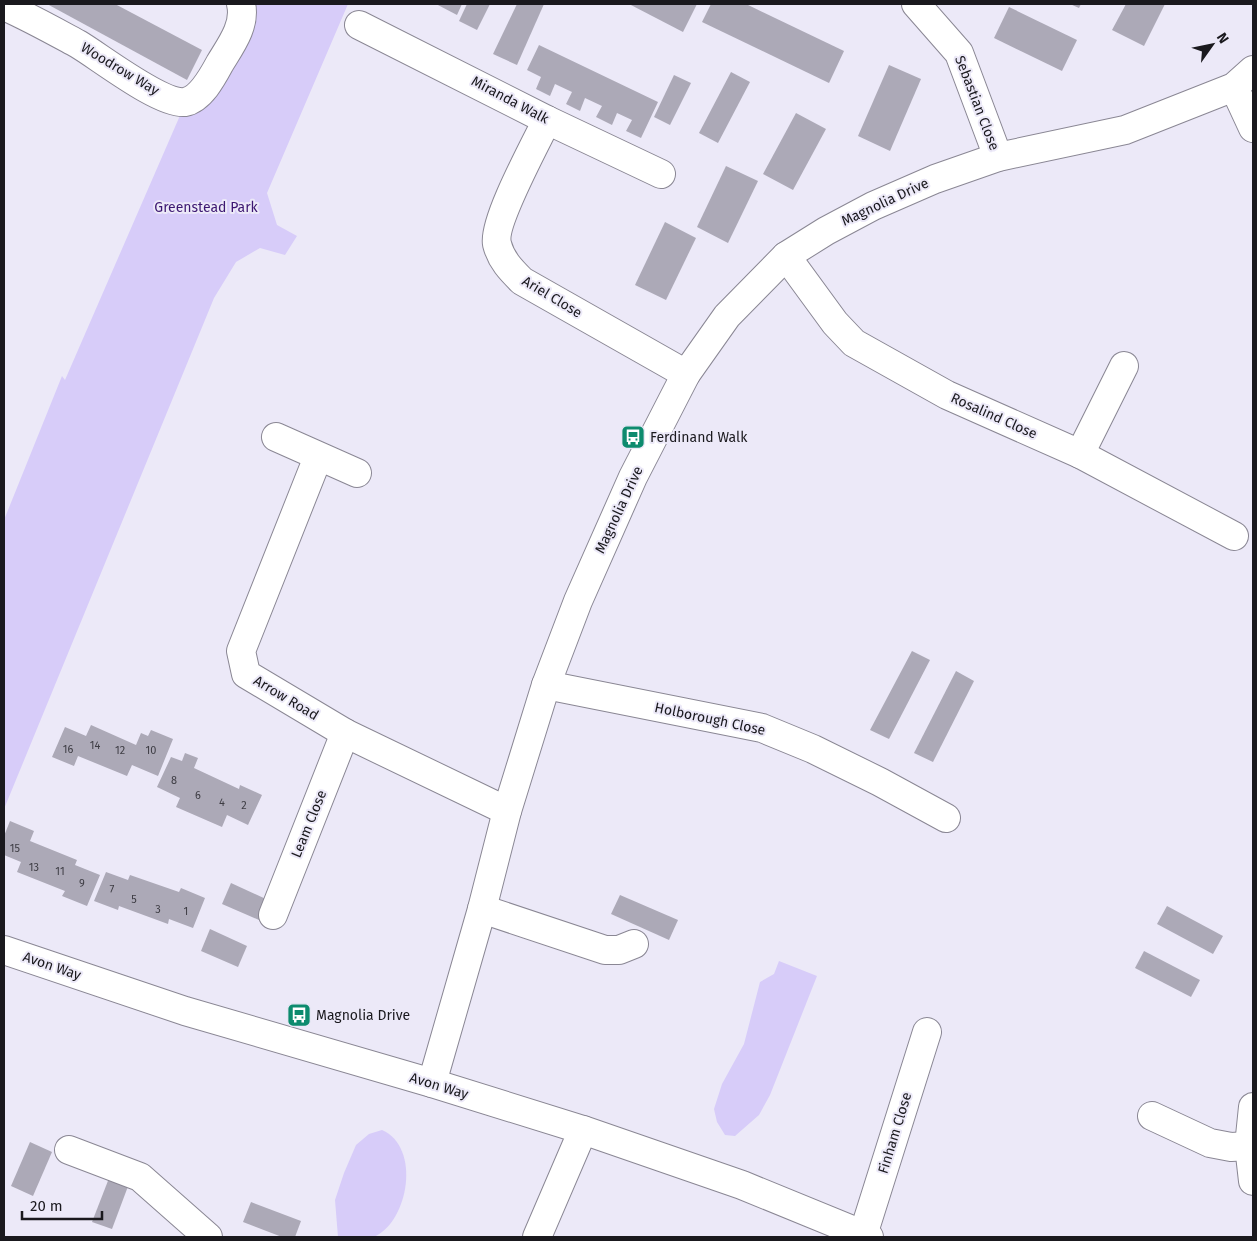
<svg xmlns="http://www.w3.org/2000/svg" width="1257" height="1241" viewBox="0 0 1257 1241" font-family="'Fira Sans',sans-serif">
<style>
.green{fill:#d7ccf9}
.building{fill:#aca9b7}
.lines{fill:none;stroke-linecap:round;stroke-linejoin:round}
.minor-casing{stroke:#8a8794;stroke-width:30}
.minor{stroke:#fff;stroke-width:28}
.labels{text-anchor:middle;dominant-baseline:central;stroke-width:4;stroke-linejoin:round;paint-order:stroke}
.number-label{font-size:11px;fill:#3e3d44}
.street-label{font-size:14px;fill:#1a191e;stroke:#ece9f8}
.park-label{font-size:14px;fill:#3c1771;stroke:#ece9f8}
.poi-label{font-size:14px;fill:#1a191e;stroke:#ece9f8;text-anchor:start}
</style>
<rect width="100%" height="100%" fill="#ece9f8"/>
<g class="green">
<polygon points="242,4 348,4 267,193 277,225 297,236 285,255 260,248 236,262 214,298 4,809 4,520 62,376 65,380 185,104"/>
<polygon points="779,961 817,976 770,1095 759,1115 735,1136 725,1135 717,1122 714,1109 722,1084 744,1044 760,982 774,974"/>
<path d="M382,1130C421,1147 409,1221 374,1237H338L335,1200L344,1173L356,1145L369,1134Z"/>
</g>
<g class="building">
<polygon points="47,4 115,4 202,50 187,80"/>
<polygon points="436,4 462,4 457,15"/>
<polygon points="467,4 490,4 477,30 459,21"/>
<polygon points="517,4 544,4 517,65 493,54"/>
<polygon points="629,4 697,4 683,32"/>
<polygon points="711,4 746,4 844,51 829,83 702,22"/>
<polygon points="1070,4 1081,4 1079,8"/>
<polygon points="1126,4 1165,4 1144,46 1112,30"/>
<polygon points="1009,7 1077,40 1062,71 994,38"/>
<polygon points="539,45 658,102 641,138 626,131 632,120 617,113 612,125 596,117 602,106 585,98 580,111 566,104 572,92 555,84 550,96 536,89 541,77 527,70"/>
<polygon points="889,65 921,79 890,151 858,136"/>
<polygon points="731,72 750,82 718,143 699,133"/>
<polygon points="674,75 691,83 670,125 654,117"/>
<polygon points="796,113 826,129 793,190 763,174"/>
<polygon points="726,166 758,181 728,243 697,227"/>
<polygon points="665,222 696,238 666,300 635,285"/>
<polygon points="912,651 930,660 889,739 870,730"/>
<polygon points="956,671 974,681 933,762 914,753"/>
<polygon points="91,725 136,745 141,733 148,736 151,730 173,739 158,776 132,765 127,776 78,756 74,766 52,757 65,727 86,736"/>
<polygon points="185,753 198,758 194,768 239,789 240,785 262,795 248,825 227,815 222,827 176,807 180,798 157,787 171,757 182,761"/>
<polygon points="10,821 34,831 30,841 77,860 75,865 100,875 87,906 62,896 65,891 17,872 21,862 4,855 4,836"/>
<polygon points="106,872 128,880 130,875 179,892 181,888 205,898 193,928 169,919 168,924 119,906 118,910 94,901"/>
<polygon points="231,883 268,900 259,920 222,904"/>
<polygon points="620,895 678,920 669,940 611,914"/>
<polygon points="1167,906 1223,936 1213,954 1157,924"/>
<polygon points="210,929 247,946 238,967 201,951"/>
<polygon points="1144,951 1200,980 1191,997 1135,968"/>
<polygon points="30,1142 52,1152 33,1196 11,1186"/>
<polygon points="111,1173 130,1181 112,1229 92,1222"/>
<polygon points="251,1202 301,1221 295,1237 282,1237 243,1222"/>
</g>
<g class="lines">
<g class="minor-casing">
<g id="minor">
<polyline points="916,4 959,53 998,157"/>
<path d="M4,6C29,17 54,31 78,44C100,57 161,105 185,102C201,99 213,76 220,63C231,45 246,25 241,4"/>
<polyline points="359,25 547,120 661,174"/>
<polyline points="1234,87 1253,128"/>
<path d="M547,120C536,143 492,223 497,244C501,260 511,270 522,281L686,374"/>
<polyline points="786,256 835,323 854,343 947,395 1080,454 1234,536"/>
<polyline points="276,437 357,473"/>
<polyline points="1080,454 1124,366"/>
<polyline points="318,457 241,651 246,674 345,733 507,811"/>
<polyline points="546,685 762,728 813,749 880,782 946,818"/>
<polyline points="482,909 605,950 619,950 634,944"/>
<polyline points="273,915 345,733"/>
<polyline points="4,950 185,1011 432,1083 583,1130 742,1185 869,1237"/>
<polyline points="432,1083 482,909 507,811 546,685 578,601 633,477 686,374 727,316 786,256 826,231 873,206 935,179 998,157 1125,130 1234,87 1253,70"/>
<polyline points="1253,1107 1249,1146 1253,1181"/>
<polyline points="1152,1116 1210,1143 1231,1147 1249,1146"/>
<polyline points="69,1150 140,1177 208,1237"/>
<polyline points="863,1235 927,1032"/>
<polyline points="537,1237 583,1130"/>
</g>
</g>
<use href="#minor" class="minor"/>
</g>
<defs>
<g id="bus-square" transform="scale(1.25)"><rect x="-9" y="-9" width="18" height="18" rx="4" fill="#0d8b6e" stroke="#ece9f8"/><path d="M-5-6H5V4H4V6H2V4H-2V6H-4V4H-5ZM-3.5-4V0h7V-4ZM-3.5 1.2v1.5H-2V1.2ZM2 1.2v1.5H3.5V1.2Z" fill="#fff"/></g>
</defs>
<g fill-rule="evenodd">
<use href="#bus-square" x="633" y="437"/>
<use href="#bus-square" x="299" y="1015"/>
</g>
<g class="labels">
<g class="number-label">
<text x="95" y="745">14</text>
<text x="68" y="749">16</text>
<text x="120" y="750">12</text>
<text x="151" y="750">10</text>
<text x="174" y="780">8</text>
<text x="198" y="795">6</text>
<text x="222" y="802">4</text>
<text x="244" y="805">2</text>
<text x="15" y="848">15</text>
<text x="34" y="867">13</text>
<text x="60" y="871">11</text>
<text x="82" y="883">9</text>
<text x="112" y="889">7</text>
<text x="134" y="899">5</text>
<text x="158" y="909">3</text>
<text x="186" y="911">1</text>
</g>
<g class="street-label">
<text transform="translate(120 69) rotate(31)">Woodrow Way</text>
<text transform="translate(510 100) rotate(28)">Miranda Walk</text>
<text transform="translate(977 103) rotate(69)">Sebastian Close</text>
<text transform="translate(885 202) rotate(-25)">Magnolia Drive</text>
<text transform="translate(552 297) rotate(31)">Ariel Close</text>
<text transform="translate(994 416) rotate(24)">Rosalind Close</text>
<text transform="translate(619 510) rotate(-65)">Magnolia Drive</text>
<text transform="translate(286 698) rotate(31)">Arrow Road</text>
<text transform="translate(710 719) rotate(12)">Holborough Close</text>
<text transform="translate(309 824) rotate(-68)">Leam Close</text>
<text transform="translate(52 966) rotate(19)">Avon Way</text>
<text transform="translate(439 1086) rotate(17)">Avon Way</text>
<text transform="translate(895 1133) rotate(-73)">Finham Close</text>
</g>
<g class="park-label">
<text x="206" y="207">Greenstead Park</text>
</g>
<g class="poi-label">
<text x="650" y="437">Ferdinand Walk</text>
<text x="316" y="1015">Magnolia Drive</text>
</g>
</g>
<rect width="1257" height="1241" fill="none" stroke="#1a191e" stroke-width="10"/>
<g transform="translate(1212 45) rotate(57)" stroke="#ece9f8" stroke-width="4" paint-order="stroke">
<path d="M0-4L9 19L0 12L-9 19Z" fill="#1a191e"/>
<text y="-8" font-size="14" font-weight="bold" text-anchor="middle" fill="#1a191e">N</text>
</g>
<path d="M22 1211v8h80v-8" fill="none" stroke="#1a191e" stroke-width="2.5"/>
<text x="30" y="1211" font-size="15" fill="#1a191e" stroke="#ece9f8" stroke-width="4" paint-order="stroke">20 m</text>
</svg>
